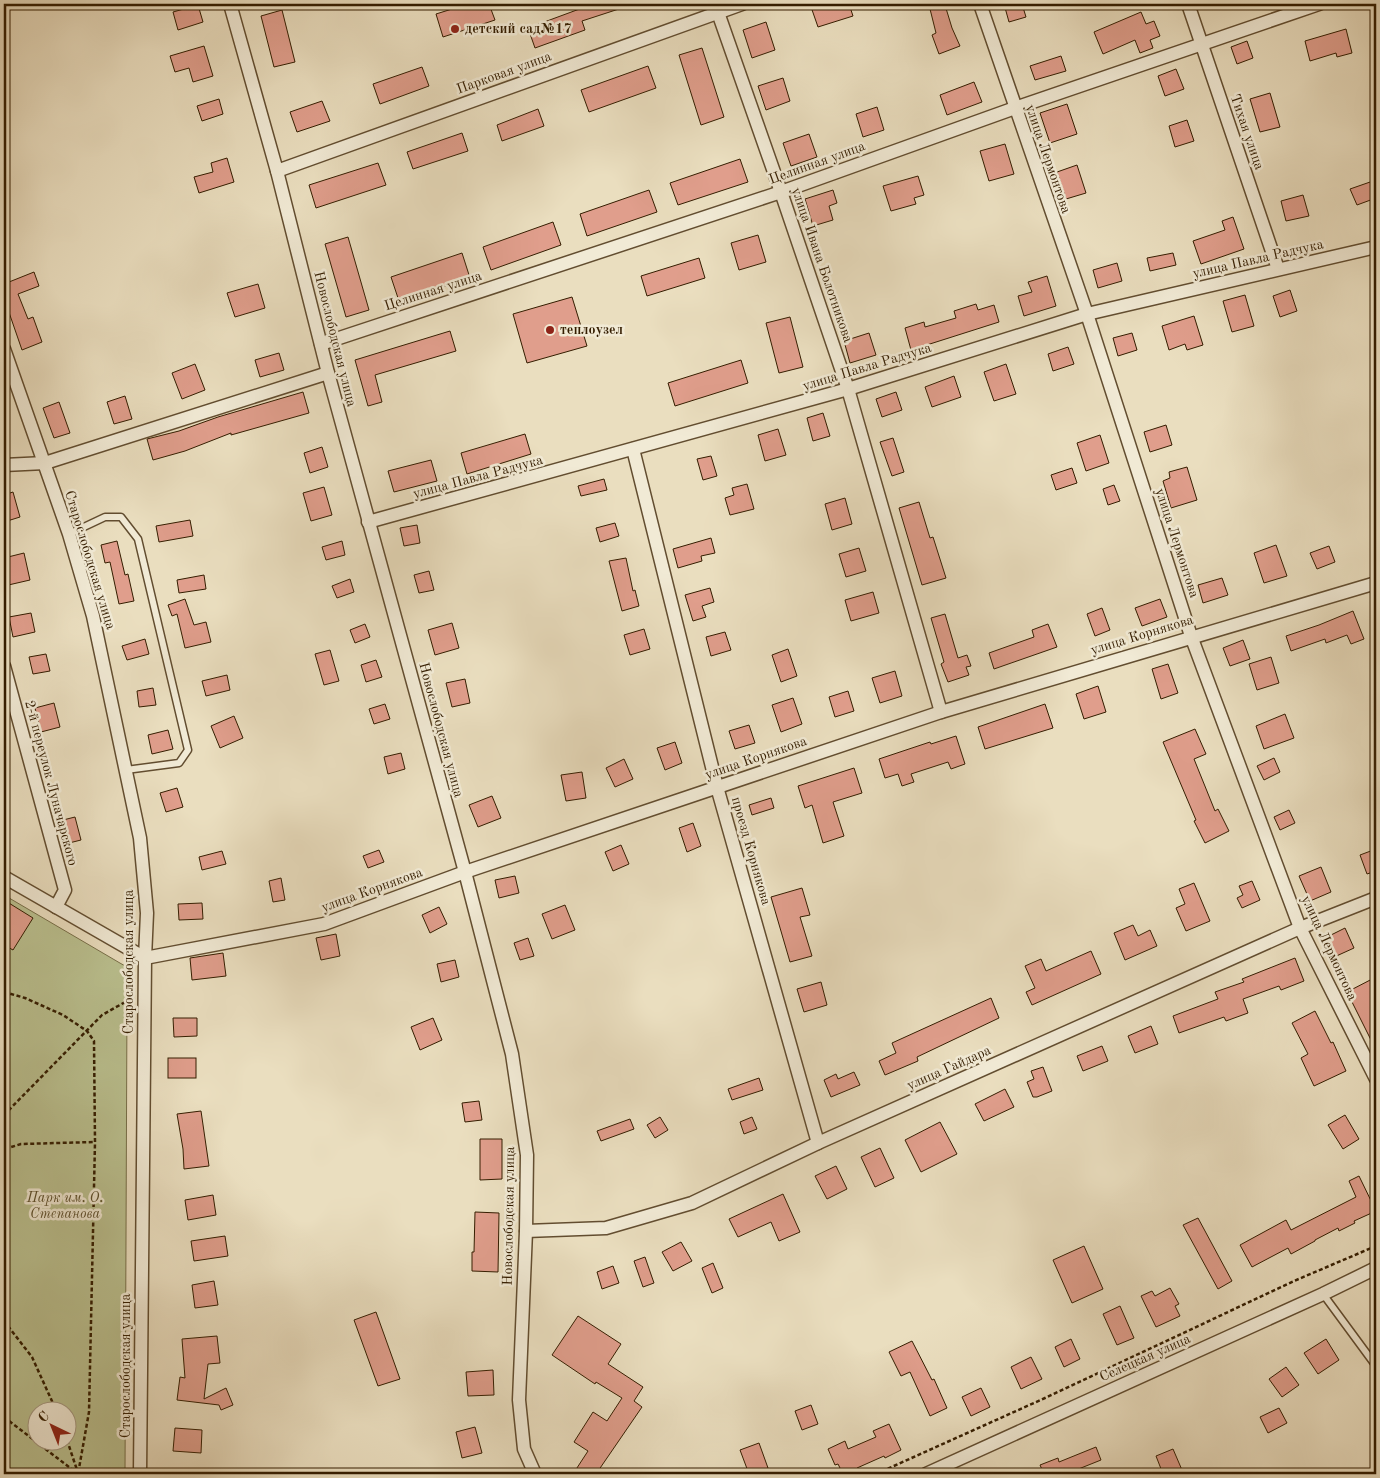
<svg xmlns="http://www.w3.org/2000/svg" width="1380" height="1478" viewBox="0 0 1380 1478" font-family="'Old Standard TT',serif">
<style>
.green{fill:#bac08f;stroke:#776e48;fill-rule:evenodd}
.building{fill:#e09e8c;stroke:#341d00}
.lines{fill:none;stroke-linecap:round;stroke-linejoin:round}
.lane-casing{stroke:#624d30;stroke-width:9}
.street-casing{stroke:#624d30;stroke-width:15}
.path{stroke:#341d00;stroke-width:2.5;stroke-dasharray:4 2.5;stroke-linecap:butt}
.lane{stroke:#f1ead5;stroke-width:6}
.street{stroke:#f1ead5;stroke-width:12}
.poi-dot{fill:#8f2418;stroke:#f1ead5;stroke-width:2}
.labels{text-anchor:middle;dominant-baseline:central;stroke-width:5;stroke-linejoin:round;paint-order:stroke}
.poi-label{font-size:14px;font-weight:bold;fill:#341d00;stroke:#f1ead5;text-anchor:start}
.street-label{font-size:14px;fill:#341d00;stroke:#f1ead5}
.park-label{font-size:14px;font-style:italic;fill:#5c4e2b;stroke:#f1ead5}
</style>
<rect width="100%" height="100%" fill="#eadebf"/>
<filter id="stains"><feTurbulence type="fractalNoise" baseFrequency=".004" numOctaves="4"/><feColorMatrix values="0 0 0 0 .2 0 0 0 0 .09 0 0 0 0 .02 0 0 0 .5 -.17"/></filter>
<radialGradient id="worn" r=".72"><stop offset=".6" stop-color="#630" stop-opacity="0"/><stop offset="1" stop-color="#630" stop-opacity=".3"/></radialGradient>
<path class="green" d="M4,895L125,966L127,1001L125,1474H4ZM38,1410H68V1440H38Z"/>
<g class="building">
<polygon points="468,4 489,4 495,20 443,37 436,14"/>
<polygon points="593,4 628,4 628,6 582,21 585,30 535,48 528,28"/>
<polygon points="810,4 849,4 853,16 818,27"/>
<polygon points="1004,4 1022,4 1026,17 1009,22"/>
<polygon points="198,5 203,22 178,30 173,12"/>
<polygon points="945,5 952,28 960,46 939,54 932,35 936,33 930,9"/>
<polygon points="282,10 295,62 274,67 261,16"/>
<polygon points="1141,12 1146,24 1154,21 1160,36 1150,40 1153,48 1140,53 1135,40 1103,54 1094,32"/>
<polygon points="766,22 775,50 752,58 743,30"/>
<polygon points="1346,29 1352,53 1337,57 1336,53 1310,61 1305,41"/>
<polygon points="1247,41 1253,58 1237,64 1231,47"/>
<polygon points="204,46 213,76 193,82 189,68 175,72 170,56"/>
<polygon points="702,48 724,117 701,125 679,55"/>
<polygon points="1061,56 1066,71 1035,80 1030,66"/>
<polygon points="648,66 656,88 589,112 581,90"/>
<polygon points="422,67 429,86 380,104 373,84"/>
<polygon points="1176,69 1184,89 1165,96 1158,76"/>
<polygon points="783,78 790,101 766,110 758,86"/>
<polygon points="974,82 982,102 947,115 940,95"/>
<polygon points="1270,93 1280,127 1260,132 1250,99"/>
<polygon points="219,99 223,114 202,121 197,106"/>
<polygon points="322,101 330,121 297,132 290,112"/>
<polygon points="1067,104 1077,134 1050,143 1040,113"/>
<polygon points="877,107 884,130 863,137 856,114"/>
<polygon points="538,109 544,126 502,141 497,125"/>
<polygon points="1187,120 1194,141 1175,147 1169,126"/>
<polygon points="462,133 468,151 413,169 407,152"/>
<polygon points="809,134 817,157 791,166 783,143"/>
<polygon points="1005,144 1014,174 989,181 980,151"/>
<polygon points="227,158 234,182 199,193 194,177 213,172 211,163"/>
<polygon points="740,159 748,182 678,205 670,183"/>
<polygon points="378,163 386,185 316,208 309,185"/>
<polygon points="1077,165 1086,193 1066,199 1057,172"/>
<polygon points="918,176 924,195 914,198 916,204 891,211 883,186"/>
<polygon points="1373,181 1376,191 1376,198 1357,205 1350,189"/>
<polygon points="649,190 657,212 587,236 580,214"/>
<polygon points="833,190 837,203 829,206 833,220 813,226 805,199"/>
<polygon points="1303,195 1309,216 1286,221 1281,201"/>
<polygon points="1233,217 1244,249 1201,264 1193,241 1225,230 1222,221"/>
<polygon points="553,222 561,245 491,270 483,247"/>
<polygon points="758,235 766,262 739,270 731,243"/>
<polygon points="348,237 369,310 346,317 325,244"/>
<polygon points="462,253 470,278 399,301 391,277"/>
<polygon points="1173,253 1176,265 1150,271 1147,258"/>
<polygon points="699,258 705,278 647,296 641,276"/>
<polygon points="1117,263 1122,281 1098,288 1093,270"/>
<polygon points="34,272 39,286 18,294 28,319 33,317 42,342 22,350 4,298 4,284"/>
<polygon points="1047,276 1056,306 1024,316 1018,296 1032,292 1028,282"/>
<polygon points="258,284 265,308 235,317 227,293"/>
<polygon points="1290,290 1297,311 1280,317 1273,296"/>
<polygon points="1245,295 1254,326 1232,332 1223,301"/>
<polygon points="572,297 587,346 527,363 513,314"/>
<polygon points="976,304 978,310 994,305 999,322 911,350 905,328 924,322 925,327 956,318 954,311"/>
<polygon points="1194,316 1203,345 1187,350 1185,344 1169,350 1162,326"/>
<polygon points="790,317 803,367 779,373 766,323"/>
<polygon points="450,331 456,351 375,375 382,402 368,406 355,360"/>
<polygon points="869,333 876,355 850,363 844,341"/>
<polygon points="1132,333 1137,350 1118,356 1113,338"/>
<polygon points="1068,347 1074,364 1053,371 1048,354"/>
<polygon points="279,353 284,370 260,377 255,360"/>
<polygon points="741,360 748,383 675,406 668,383"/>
<polygon points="195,364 205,390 182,399 172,373"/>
<polygon points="1006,364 1016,394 994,401 984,372"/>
<polygon points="954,376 961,397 932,407 925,387"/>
<polygon points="303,392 309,413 231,435 231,433 185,451 153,460 147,439 179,431 218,417"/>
<polygon points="896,392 902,410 882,417 876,399"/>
<polygon points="125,396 132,419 114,424 107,402"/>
<polygon points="59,402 70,433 54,438 43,408"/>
<polygon points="823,413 830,436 813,441 807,418"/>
<polygon points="1166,425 1172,445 1150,452 1144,432"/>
<polygon points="778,429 786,455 765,461 758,435"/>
<polygon points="525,434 531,454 467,474 461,453"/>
<polygon points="1100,435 1109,463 1086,471 1077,443"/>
<polygon points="893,438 904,472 892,476 880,442"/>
<polygon points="322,447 328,467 310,473 304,453"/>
<polygon points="711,456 717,476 703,480 697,459"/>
<polygon points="431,460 437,481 394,492 388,471"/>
<polygon points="1187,467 1197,500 1171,508 1163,481 1170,478 1169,472"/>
<polygon points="1072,468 1077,483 1056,490 1051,475"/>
<polygon points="604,479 607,490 581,496 578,486"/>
<polygon points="747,484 754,509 730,515 725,498 734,495 732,488"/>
<polygon points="1114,485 1120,501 1108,505 1103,489"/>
<polygon points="324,487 332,515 311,521 303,493"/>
<polygon points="13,492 20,517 4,522 4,495"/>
<polygon points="845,498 852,524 832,530 825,504"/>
<polygon points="919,502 930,538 933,537 946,578 922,585 899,508"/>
<polygon points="190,520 193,536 159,542 156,526"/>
<polygon points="615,523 619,536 600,542 596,528"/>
<polygon points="417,525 420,543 404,546 400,528"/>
<polygon points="711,538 715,553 701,556 702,561 678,568 673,549"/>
<polygon points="117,541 125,575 128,574 134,601 119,604 110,562 105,563 101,545"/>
<polygon points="342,541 345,555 326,560 322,547"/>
<polygon points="1276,545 1287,576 1264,583 1254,553"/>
<polygon points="1329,546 1335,562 1317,569 1310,553"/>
<polygon points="859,548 866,571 846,577 839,554"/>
<polygon points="24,553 30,580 4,586 4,558"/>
<polygon points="626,558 633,591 635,590 639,606 622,611 609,561"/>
<polygon points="429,571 434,590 419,593 414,575"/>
<polygon points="204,575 206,589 179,593 177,580"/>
<polygon points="1222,578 1228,595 1203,603 1198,585"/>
<polygon points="350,579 354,592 337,598 332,586"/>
<polygon points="710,588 714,602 702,606 706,617 693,621 685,595"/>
<polygon points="873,592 879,613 851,621 845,600"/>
<polygon points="185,599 194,625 206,622 211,642 185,648 177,614 172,616 168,605"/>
<polygon points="1160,599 1167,617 1142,626 1135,608"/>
<polygon points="1102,608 1110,630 1095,636 1087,614"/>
<polygon points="1353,611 1364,639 1351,644 1347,635 1326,643 1325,639 1291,651 1286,636 1319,625"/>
<polygon points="31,613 35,632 13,637 9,617"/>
<polygon points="945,614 958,658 967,655 971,666 966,667 969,675 948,682 941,664 944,662 931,618"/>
<polygon points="452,623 459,648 435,655 428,630"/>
<polygon points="365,624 370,637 355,643 350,630"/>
<polygon points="1048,624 1057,647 994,669 989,653 1034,637 1032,630"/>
<polygon points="644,629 650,649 630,655 624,635"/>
<polygon points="725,632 731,650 711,656 706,637"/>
<polygon points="145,639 149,654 127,660 122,646"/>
<polygon points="1243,640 1250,659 1230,666 1223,648"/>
<polygon points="788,649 797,676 781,682 772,655"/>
<polygon points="330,650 339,681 324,685 315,654"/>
<polygon points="46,654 50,671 33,674 29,657"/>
<polygon points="1271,657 1279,683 1257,690 1249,664"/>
<polygon points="376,660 382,677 366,682 361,665"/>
<polygon points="1168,664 1178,693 1161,699 1152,669"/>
<polygon points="895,671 902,696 880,703 872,678"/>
<polygon points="227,675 230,690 206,696 202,681"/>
<polygon points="465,679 470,703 452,707 446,683"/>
<polygon points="1098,686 1106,712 1084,719 1076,694"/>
<polygon points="153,688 156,705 139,707 137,691"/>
<polygon points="848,691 854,711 835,717 829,697"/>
<polygon points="793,698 802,724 781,732 772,705"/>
<polygon points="54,703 60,727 41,732 35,708"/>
<polygon points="385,704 390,719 374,724 369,709"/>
<polygon points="1045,704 1053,728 985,749 978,727"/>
<polygon points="1285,714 1294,738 1264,749 1256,726"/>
<polygon points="234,716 243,738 220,748 211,726"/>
<polygon points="749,725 755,743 735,749 729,731"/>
<polygon points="1195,729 1206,754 1194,759 1215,811 1218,809 1229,831 1205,843 1194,821 1196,820 1163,742"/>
<polygon points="168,730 173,749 152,754 148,735"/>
<polygon points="956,736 965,764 951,769 948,762 911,774 914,782 902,786 898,774 885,778 879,759 930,742 931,744"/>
<polygon points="675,742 682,763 665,770 657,748"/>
<polygon points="401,753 405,769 388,774 384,757"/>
<polygon points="1274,758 1280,772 1264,780 1257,766"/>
<polygon points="624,759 633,779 615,787 606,768"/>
<polygon points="854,768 862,793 833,802 844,836 823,843 812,805 805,808 798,786"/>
<polygon points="582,772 586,798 566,801 561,775"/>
<polygon points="177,788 183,807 166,812 160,793"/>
<polygon points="492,796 501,818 478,827 469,805"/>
<polygon points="771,798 774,808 752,815 749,805"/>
<polygon points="1289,810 1295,823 1280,830 1274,817"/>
<polygon points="75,817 81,840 65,844 59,821"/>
<polygon points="693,823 701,846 687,852 679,828"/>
<polygon points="621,845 629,864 613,871 605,852"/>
<polygon points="1376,849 1376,871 1367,874 1360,855"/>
<polygon points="379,850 384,862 368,868 363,856"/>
<polygon points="222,851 226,864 202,870 199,857"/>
<polygon points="1321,867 1331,892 1310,901 1299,876"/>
<polygon points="515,876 519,893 499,898 495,880"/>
<polygon points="281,878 285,900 273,902 269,881"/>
<polygon points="1252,881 1260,900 1242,908 1237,898 1243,895 1239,886"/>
<polygon points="1194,883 1210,921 1186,931 1176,908 1185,904 1179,889"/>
<polygon points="802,888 810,915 800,917 812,956 790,962 771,897"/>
<polygon points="4,900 33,918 13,950 4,945"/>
<polygon points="202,903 203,919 179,920 178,904"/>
<polygon points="565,905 575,930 552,939 542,914"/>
<polygon points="439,907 447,924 430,933 422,915"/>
<polygon points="1133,925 1138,936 1150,930 1157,946 1125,960 1114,933"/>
<polygon points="1345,928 1354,948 1332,958 1323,939"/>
<polygon points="336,934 340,956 321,960 316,938"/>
<polygon points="528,938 534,956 520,960 514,943"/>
<polygon points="1091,951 1101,974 1032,1005 1026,992 1035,988 1025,966 1041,959 1046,971"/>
<polygon points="223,953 226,976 192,980 190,958"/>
<polygon points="1295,958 1304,981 1281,990 1279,986 1243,999 1248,1013 1226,1021 1224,1017 1179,1033 1173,1016 1218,999 1215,992 1244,982 1242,979"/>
<polygon points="455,960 459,977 441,982 437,964"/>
<polygon points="1376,977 1376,1050 1347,992"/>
<polygon points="821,982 827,1005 804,1012 797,989"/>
<polygon points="991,998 999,1018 917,1057 918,1061 885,1075 879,1061 896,1053 892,1043"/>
<polygon points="1315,1011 1331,1043 1333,1042 1346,1071 1314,1086 1301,1058 1308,1054 1292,1023"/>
<polygon points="173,1018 197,1018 197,1036 174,1037"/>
<polygon points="433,1018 442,1040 420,1050 411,1027"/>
<polygon points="1151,1026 1158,1044 1135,1053 1128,1036"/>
<polygon points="1102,1046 1108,1061 1083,1071 1077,1056"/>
<rect x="168" y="1058" width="28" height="20"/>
<polygon points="1043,1067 1052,1091 1037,1097 1033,1097 1027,1082 1034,1079 1031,1071"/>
<polygon points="854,1072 860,1085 831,1097 824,1080 836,1074 838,1079"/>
<polygon points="759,1078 763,1090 732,1100 728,1089"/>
<polygon points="1005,1089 1014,1107 984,1121 975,1104"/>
<polygon points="479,1101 482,1120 465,1122 462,1103"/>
<polygon points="201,1111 209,1166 184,1169 183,1149 177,1114"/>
<polygon points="1345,1115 1359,1139 1343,1149 1328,1125"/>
<polygon points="660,1117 668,1130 655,1138 647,1125"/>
<polygon points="752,1117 757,1129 744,1134 740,1122"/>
<polygon points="630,1119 634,1129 601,1141 597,1131"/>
<polygon points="940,1122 957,1154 921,1172 905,1140"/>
<polygon points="480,1139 502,1139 502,1179 480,1180"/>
<polygon points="880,1148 894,1178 875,1187 861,1157"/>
<polygon points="836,1166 847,1189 827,1199 815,1176"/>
<polygon points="1359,1176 1376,1211 1354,1221 1355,1223 1339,1231 1338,1228 1315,1240 1315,1241 1291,1254 1288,1248 1252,1267 1240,1245 1286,1220 1291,1230 1356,1197 1349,1181"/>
<polygon points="783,1194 800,1232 779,1241 771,1222 738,1237 729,1219"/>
<polygon points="213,1195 216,1215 188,1220 185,1200"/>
<polygon points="475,1212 499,1213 498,1272 472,1271 472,1252 474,1252"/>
<polygon points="1198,1218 1232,1281 1218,1289 1183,1225"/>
<polygon points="225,1236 228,1256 194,1261 191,1241"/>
<polygon points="681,1242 692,1261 673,1271 662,1252"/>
<polygon points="1084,1246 1103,1289 1072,1303 1053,1260"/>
<polygon points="645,1257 654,1283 643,1287 634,1261"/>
<polygon points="713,1263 723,1288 712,1293 702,1268"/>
<polygon points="613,1266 619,1283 602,1289 597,1272"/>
<polygon points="214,1281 218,1305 195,1308 192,1285"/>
<polygon points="1170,1288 1179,1304 1175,1306 1180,1316 1156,1327 1141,1296 1152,1291 1155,1296"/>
<polygon points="1120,1306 1134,1338 1117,1345 1103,1314"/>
<polygon points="376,1312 400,1379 378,1386 354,1320"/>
<polygon points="578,1316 621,1344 608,1364 643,1387 634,1401 642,1407 596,1474 573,1474 588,1451 574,1442 593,1412 607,1421 622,1398 596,1382 595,1384 552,1355"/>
<polygon points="217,1336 220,1363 208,1364 204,1399 226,1388 233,1405 221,1410 219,1405 177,1400 180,1377 185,1378 182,1339"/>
<polygon points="1071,1339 1080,1359 1064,1367 1055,1347"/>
<polygon points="1326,1339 1339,1360 1318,1374 1304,1353"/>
<polygon points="912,1341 932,1380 934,1379 947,1408 930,1416 910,1372 901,1376 889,1352"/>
<polygon points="1031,1357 1042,1379 1021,1389 1011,1367"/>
<polygon points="1286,1367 1299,1385 1282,1397 1269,1379"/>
<polygon points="493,1370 494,1395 468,1396 466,1372"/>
<polygon points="981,1388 990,1407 971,1416 962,1397"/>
<polygon points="811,1405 818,1424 802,1430 795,1411"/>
<polygon points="1279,1408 1287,1423 1268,1433 1260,1417"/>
<polygon points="889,1424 901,1450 885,1458 884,1456 857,1468 858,1470 850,1474 843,1474 838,1464 835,1465 828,1449 845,1441 848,1449 876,1437 873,1431"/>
<polygon points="475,1427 482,1453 462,1458 456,1432"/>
<polygon points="175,1428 202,1430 201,1453 173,1451"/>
<polygon points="759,1443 768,1468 749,1474 740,1450"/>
<polygon points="1096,1447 1101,1460 1066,1474 1044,1474 1040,1465 1058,1458 1059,1462"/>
<polygon points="1173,1449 1182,1470 1172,1474 1163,1474 1156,1456"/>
</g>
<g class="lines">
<g class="lane-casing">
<g id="lane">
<polyline points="69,534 105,517 121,517 138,539 188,750 179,763 126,770"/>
<polyline points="1323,1294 1376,1366"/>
</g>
</g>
<g class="street-casing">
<g id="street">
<polyline points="230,4 277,171 328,373 465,872 512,1054 527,1155 526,1231 519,1400 524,1449 535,1474"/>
<polyline points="715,4 781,192 848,389 941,712"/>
<polyline points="980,4 1087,314 1191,636 1300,928 1376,1079"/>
<polyline points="1188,4 1278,269"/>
<polyline points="277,171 742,4"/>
<polyline points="321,344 781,192 1015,108 1319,4"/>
<polyline points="4,349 69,534 93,616 140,838 147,913 145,958 140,1474"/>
<polyline points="633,449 717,787 818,1143"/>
<polyline points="4,465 45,463 328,373"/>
<polyline points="368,522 848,389 1087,314 1376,247"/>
<polyline points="4,666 65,890 56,907"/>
<polyline points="4,877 145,958 324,924 465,872 941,712 1376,583"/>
<polyline points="526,1231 606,1228 692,1203 818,1143 1300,928 1376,898"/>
<polyline points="926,1474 1323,1294 1376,1268"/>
</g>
</g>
<g class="path">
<polyline points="4,992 25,998 63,1015 87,1031 94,1041 95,1142 89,1412 78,1474"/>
<polyline points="4,1115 102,1015 127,1001"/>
<polyline points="4,1147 5,1149 4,1204"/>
<polyline points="5,1149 21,1144 95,1142"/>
<polyline points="4,1321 32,1357 56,1410"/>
<polyline points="4,1417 78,1474"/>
<polyline points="67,1440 78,1473"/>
<polyline points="876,1474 1045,1398 1294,1281 1376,1246"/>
</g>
<use href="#lane" class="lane"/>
<use href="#street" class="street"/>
</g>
<g class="poi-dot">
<circle cx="455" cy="29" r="5"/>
<circle cx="550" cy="330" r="5"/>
</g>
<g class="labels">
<g class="poi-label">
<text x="465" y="29">детский сад№17</text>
<text x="560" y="330">теплоузел</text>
</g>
<g class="street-label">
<text transform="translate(504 73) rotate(-20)">Парковая улица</text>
<text transform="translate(1247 132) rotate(71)">Тихая улица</text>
<text transform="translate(1048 159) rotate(71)">улица Лермонтова</text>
<text transform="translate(817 163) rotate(-20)">Целинная улица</text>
<text transform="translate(1258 259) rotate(-13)">улица Павла Радчука</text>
<text transform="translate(822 265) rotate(71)">улица Ивана Болотникова</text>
<text transform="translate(433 291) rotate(-18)">Целинная улица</text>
<text transform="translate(335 339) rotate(76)">Новослободская улица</text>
<text transform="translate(867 367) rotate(-17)">улица Павла Радчука</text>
<text transform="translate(478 477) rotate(-15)">улица Павла Радчука</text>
<text transform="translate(1177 543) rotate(72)">улица Лермонтова</text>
<text transform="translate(90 560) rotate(73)">Старослободская улица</text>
<text transform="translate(1142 635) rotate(-17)">улица Корнякова</text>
<text transform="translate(441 730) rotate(75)">Новослободская улица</text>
<text transform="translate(756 758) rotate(-19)">улица Корнякова</text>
<text transform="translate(51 783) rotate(75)">2-й переулок Луначарского</text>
<text transform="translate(751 851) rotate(74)">проезд Корнякова</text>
<text transform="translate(372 890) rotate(-20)">улица Корнякова</text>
<text transform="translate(1329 948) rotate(65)">улица Лермонтова</text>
<text transform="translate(129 962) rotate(-90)">Старослободская улица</text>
<text transform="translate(949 1068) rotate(-24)">улица Гайдара</text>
<text transform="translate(509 1216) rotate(-89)">Новослободская улица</text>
<text transform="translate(1145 1358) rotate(-24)">Селецкая улица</text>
<text transform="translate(126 1366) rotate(-90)">Старослободская улица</text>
</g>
<g class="park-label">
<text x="65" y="1198">Парк им. О.<tspan x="65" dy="16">Степанова</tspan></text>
</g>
</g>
<rect width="1380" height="1478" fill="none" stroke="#eadebf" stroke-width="20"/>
<rect x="5" y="5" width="1370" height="1468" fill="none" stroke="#341d00" stroke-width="2.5"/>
<rect x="10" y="10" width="1360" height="1458" fill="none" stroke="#341d00"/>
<g transform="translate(52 1426) rotate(317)"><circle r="24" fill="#f1ead5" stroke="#a59880"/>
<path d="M0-4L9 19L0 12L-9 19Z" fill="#8f2418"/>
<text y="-8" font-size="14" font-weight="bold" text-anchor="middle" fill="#341d00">С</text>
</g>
<rect width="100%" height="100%" filter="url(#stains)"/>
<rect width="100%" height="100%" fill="url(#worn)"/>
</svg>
